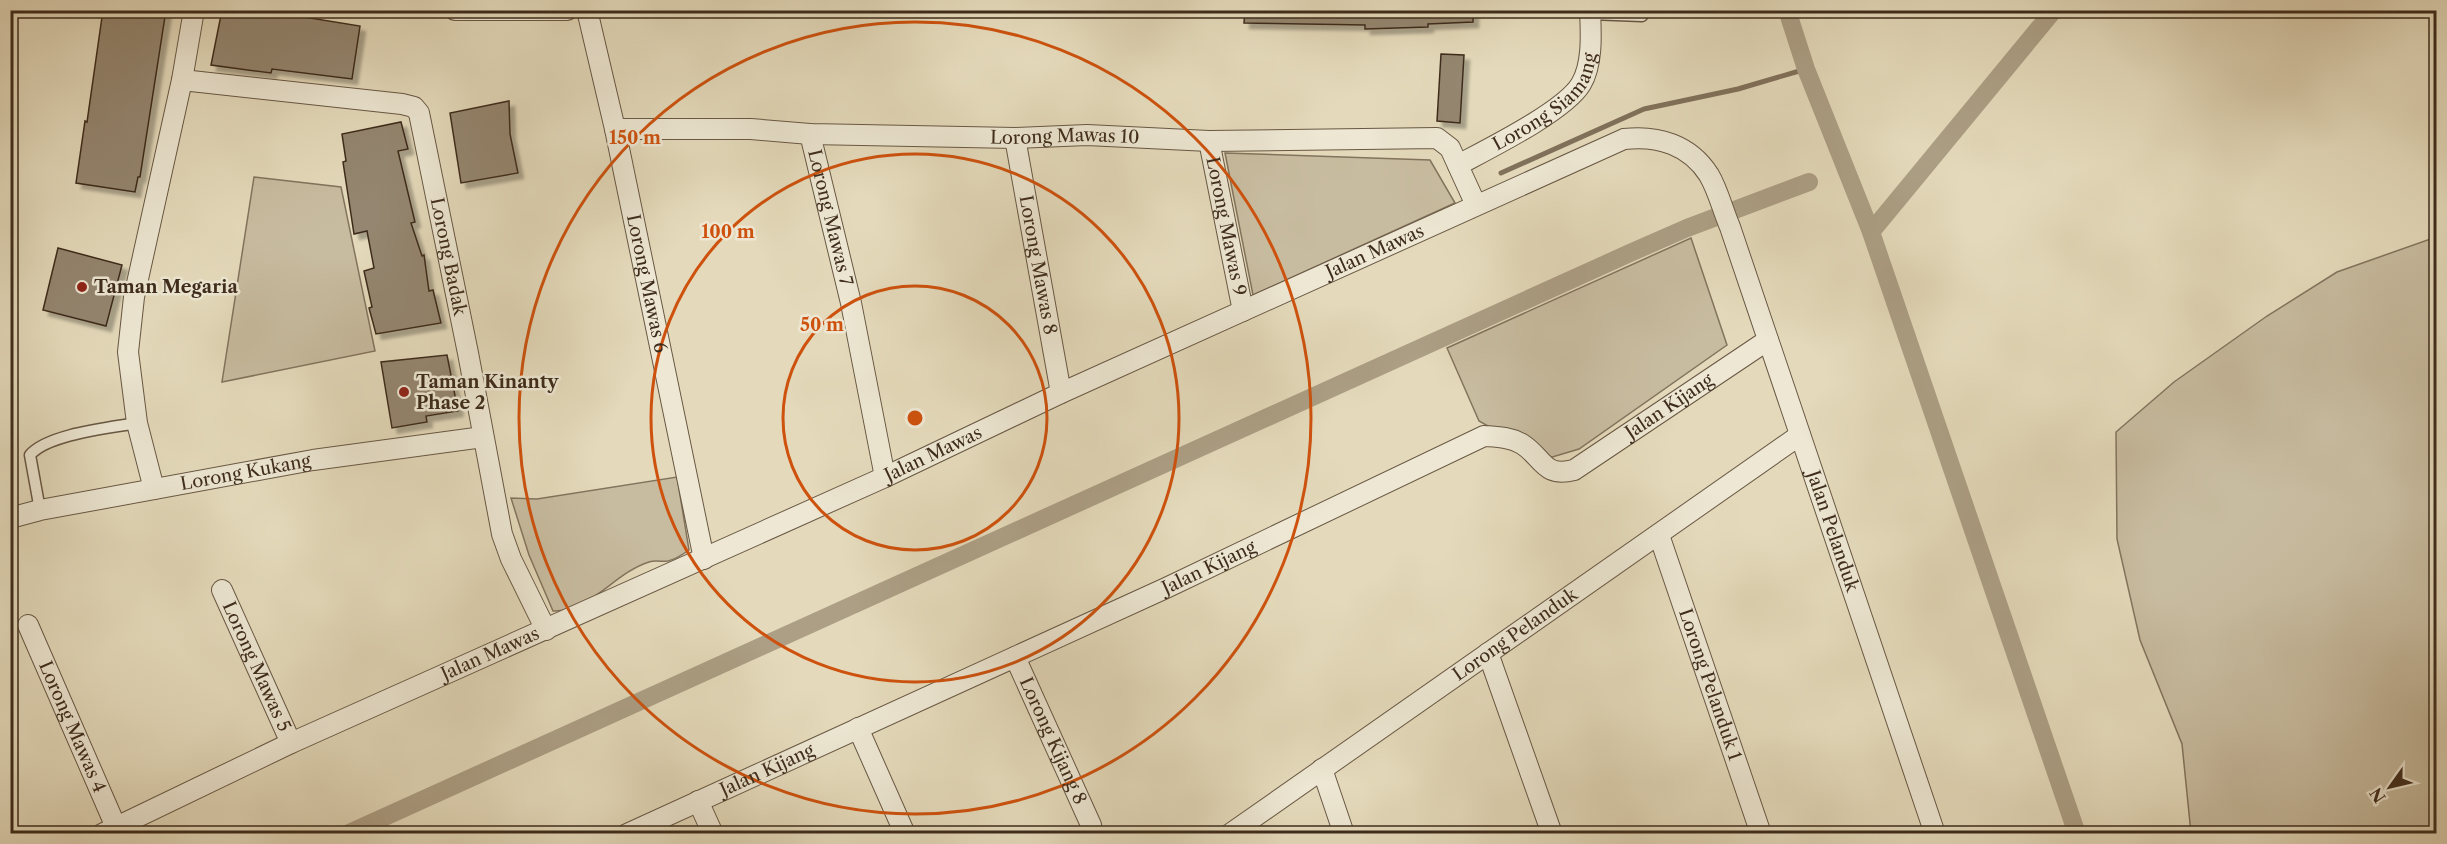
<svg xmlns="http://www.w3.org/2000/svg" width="2447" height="844" viewBox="0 0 2447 844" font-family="'Libre Caslon Text',serif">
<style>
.green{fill:#c8bca0;stroke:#83745e;stroke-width:1.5}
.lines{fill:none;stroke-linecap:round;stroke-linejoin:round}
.stream{stroke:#80715b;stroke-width:5}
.canal{stroke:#ac9f85;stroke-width:18}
.building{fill:#94866f;stroke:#3e2c1c;stroke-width:1.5;filter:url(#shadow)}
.service-casing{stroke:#685844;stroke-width:13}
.minor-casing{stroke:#685844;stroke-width:22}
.service{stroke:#ede7d3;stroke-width:10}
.minor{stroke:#ede7d3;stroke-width:20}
.ring{fill:none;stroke:#ce520e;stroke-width:3}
.poi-dot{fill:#8f2418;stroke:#ede7d3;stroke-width:2}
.labels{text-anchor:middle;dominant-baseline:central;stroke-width:5;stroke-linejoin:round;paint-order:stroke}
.street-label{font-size:18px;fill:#3e2c1c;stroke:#ede7d3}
.poi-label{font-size:18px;font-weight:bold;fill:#3e2c1c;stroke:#ede7d3;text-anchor:start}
.centre{fill:#ce520e;stroke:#ede7d3;stroke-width:3}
.ring-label{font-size:18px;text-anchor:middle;font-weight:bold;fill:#ce520e;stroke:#ede7d3;stroke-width:5;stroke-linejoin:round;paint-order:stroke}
</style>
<defs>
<filter id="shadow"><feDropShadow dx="5.5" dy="5.5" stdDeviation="1.5" flood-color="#0004"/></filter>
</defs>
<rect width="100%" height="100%" fill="#e4dabb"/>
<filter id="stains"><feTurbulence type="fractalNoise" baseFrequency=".00333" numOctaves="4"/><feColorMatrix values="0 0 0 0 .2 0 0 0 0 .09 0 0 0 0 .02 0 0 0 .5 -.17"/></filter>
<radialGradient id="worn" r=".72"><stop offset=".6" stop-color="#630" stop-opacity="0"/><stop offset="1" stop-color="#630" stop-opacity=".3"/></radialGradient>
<g class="green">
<polygon points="1225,153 1430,160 1455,203 1253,295"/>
<polygon points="254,177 341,187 375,351 222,382"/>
<polygon points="2436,237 2436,833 2191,833 2182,744 2140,640 2117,539 2116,432 2174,382 2267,316 2337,272"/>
<polygon points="1691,238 1727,345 1579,449 1539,461 1509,438 1479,421 1447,348"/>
<path d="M677,477L689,550C682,555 676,559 668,561C662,562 655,560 649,562C614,573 591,612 553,611L529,555L511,498L537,499Z"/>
</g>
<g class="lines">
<polyline class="stream" points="1501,173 1644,109 1738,89 1806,69"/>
<g class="canal">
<polyline points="1787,10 1806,69 1871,232 2077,834"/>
<polyline points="1871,232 2054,10"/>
<polyline points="347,834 1630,253 1687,228 1809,182"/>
</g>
</g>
<g class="building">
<polygon points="103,10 166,10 140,177 138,177 135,192 76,183 85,121 87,122"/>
<polygon points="222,10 261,10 360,26 352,79 272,69 271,73 211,65"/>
<polygon points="1245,10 1473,10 1473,22 1428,24 1428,27 1365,29 1365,25 1244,23"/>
<polygon points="1441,54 1464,55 1460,123 1437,121"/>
<polygon points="509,101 510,134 518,173 461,183 450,113"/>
<polygon points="401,122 408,149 398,151 415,222 411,223 422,256 424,255 429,291 433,290 441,323 376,334 369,308 372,307 364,271 374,268 367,231 354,234 343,162 346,161 342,134"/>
<polygon points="58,248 122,265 106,326 43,310"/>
<polygon points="447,355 458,411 426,416 427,422 392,428 381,362"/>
</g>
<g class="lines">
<g class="service-casing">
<g id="service">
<polyline points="1590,14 1642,16"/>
<path d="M40,510L30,455C48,434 109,428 137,423"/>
</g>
</g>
<g class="minor-casing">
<g id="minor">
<polyline points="455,10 567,10"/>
<path id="s1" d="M587,10L615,129L704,559"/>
<path id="s2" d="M182,80L402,104L414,107L419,113L468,353L502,534L511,559L546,630"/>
<path id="s3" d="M615,129H751L810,134L1015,138L1087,135L1209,141L1437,138L1450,148L1476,205"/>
<path id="s4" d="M810,134L851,303L885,477"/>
<path id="s5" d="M1015,138L1061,393"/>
<path id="s6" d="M1209,141L1243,311"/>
<path id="s7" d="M1458,165C1488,149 1565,111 1581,84C1593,64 1591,33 1590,10"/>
<polyline points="154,489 137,423 128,352 134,297 182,80 194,10"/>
<path id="s8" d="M10,518L40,510L313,460L483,437"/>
<path id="s9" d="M1659,535L1761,834"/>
<path id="s10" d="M222,590L291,743"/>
<path id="s11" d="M28,625L116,827"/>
<polyline points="1488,653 1552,834"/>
<path id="s12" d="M1015,657L1091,825"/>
<polyline points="858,728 905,834"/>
<polyline points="1322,769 1344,834"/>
<polyline points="698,801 713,834"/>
<path id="s13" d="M102,834L291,743L885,477L1061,393L1624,139C1658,135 1690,145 1709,175C1718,190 1723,211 1730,227L1935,834"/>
<path id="s14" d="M627,834L1166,588L1484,436C1498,437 1510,437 1522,444C1543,457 1543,478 1574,470L1768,340"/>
<path id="s15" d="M1230,834L1800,435"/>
</g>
</g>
<use href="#service" class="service"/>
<use href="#minor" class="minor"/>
</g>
<g class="ring">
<circle cx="915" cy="418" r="132"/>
<circle cx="915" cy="418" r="264"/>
<circle cx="915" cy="418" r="396"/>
</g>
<g class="poi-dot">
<circle cx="82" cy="287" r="6"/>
<circle cx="404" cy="392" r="6"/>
</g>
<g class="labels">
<g class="street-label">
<text stroke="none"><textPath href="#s7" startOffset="111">Lorong Siamang</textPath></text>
<text stroke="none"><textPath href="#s3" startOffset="450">Lorong Mawas 10</textPath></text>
<text stroke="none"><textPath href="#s4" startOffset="86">Lorong Mawas 7</textPath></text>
<text stroke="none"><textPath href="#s6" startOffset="87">Lorong Mawas 9</textPath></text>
<text stroke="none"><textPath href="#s13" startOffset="1400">Jalan Mawas</textPath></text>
<text stroke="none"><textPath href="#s2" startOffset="388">Lorong Badak</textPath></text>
<text stroke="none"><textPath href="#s5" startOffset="129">Lorong Mawas 8</textPath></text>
<text stroke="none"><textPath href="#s1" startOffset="280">Lorong Mawas 6</textPath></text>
<text stroke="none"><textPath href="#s14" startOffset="1161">Jalan Kijang</textPath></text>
<text stroke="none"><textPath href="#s13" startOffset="914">Jalan Mawas</textPath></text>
<text stroke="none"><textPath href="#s8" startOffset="240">Lorong Kukang</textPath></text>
<text stroke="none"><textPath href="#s13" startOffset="2148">Jalan Pelanduk</textPath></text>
<text stroke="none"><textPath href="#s14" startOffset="640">Jalan Kijang</textPath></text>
<text stroke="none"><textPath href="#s15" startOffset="348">Lorong Pelanduk</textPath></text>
<text stroke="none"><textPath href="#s13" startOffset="428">Jalan Mawas</textPath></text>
<text stroke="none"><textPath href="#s10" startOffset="84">Lorong Mawas 5</textPath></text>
<text stroke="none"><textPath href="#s9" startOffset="158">Lorong Pelanduk 1</textPath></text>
<text stroke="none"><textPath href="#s11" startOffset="111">Lorong Mawas 4</textPath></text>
<text stroke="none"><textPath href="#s12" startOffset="92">Lorong Kijang 8</textPath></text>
<text stroke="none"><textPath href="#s14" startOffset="154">Jalan Kijang</textPath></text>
</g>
<g class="poi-label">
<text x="94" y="287">Taman Megaria</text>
<text x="416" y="382">Taman Kinanty<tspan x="416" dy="21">Phase 2</tspan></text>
</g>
</g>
<circle cx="915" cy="418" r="9" class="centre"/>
<g class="ring-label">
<text x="635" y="144">150 m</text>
<text x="728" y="238">100 m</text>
<text x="822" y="331">50 m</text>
</g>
<rect width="2447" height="844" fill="none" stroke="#e4dabb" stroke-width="36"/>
<rect x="12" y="12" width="2423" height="820" fill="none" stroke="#3e2c1c" stroke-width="3"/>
<rect x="18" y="18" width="2411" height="808" fill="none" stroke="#3e2c1c" stroke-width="1.5"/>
<g transform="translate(2390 787) rotate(236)" stroke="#ede7d3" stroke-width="4.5" paint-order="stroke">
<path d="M0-4.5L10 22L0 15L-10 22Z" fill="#3e2c1c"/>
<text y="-9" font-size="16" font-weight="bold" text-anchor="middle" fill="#3e2c1c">N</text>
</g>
<rect width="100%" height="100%" filter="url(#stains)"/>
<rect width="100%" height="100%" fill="url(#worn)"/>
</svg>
